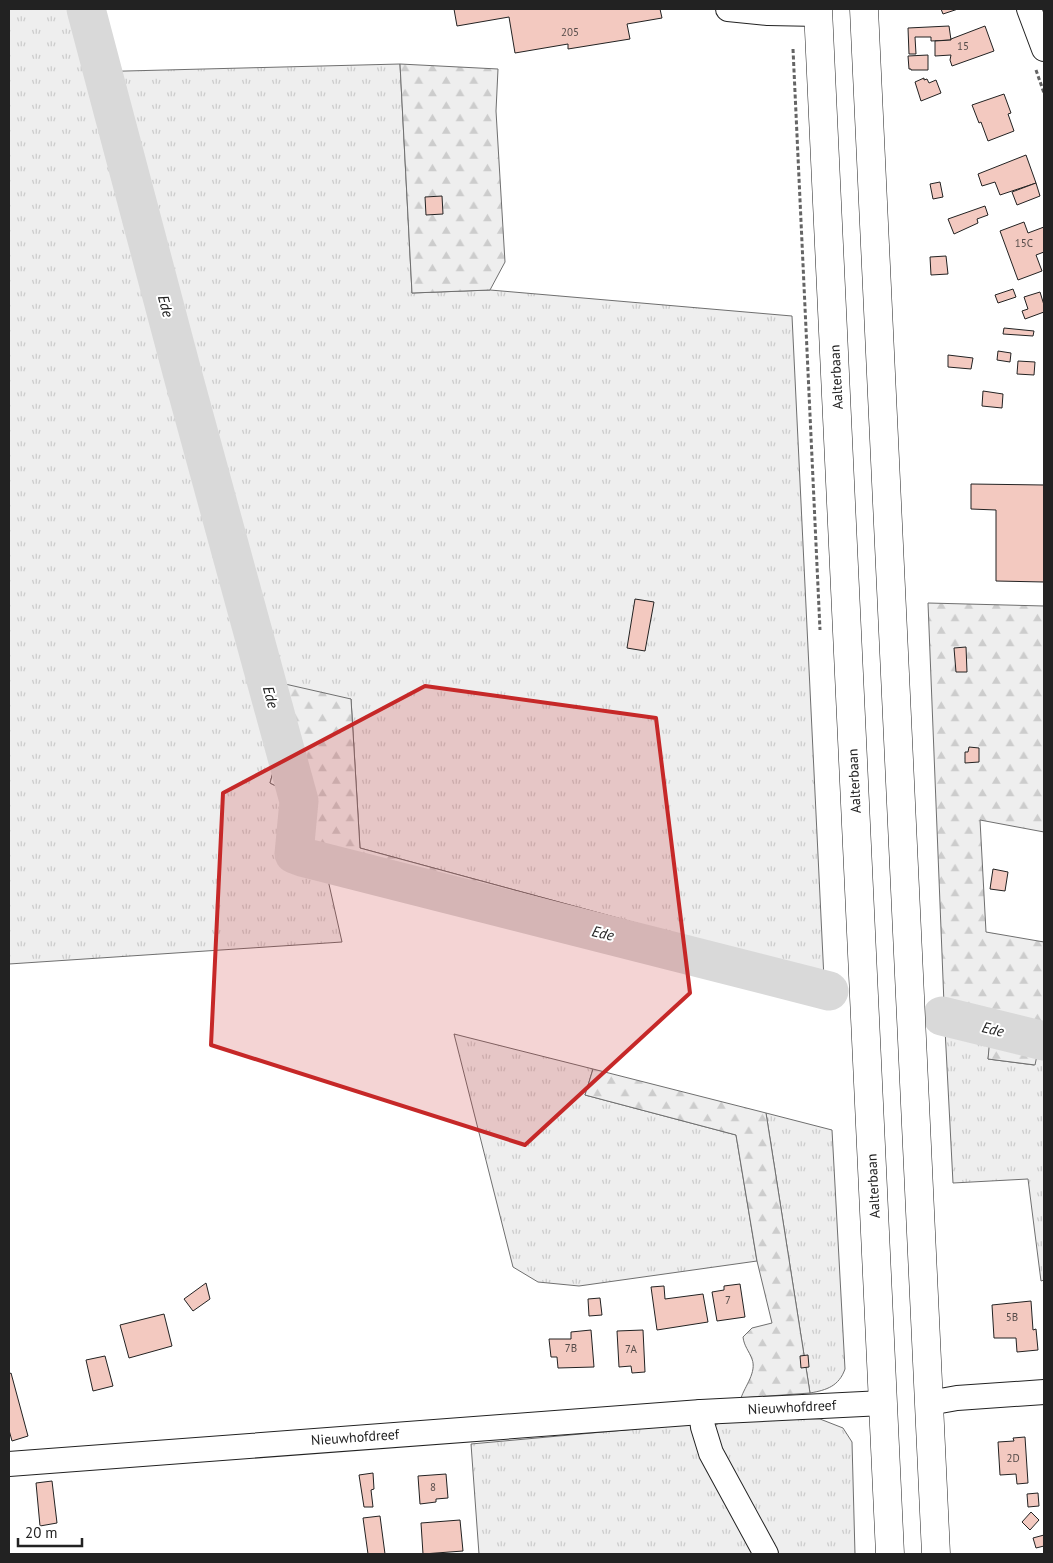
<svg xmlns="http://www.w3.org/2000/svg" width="1053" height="1563" viewBox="0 0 1053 1563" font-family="'PT Sans',sans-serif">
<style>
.grass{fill:url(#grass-tufts);stroke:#6f6f6f}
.forest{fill:url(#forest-firs);stroke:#6f6f6f}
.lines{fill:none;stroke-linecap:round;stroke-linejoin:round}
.river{stroke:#d9d9d9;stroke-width:39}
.building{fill:#f3c9c0;stroke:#222}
.minor-casing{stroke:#222;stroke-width:26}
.highway-casing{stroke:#222;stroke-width:29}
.path{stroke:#646464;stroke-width:3;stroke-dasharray:4 2.5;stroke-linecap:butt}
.minor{stroke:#fff;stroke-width:24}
.highway{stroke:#fff;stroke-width:28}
.marked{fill:#c62828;fill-opacity:0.2;stroke:#c62828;stroke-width:4;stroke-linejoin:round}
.labels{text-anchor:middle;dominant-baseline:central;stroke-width:4;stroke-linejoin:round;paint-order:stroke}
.number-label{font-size:11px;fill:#564c4a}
.street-label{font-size:14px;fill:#222;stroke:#fff}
.water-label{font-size:15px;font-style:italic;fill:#222;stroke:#fff}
</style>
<defs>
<pattern id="grass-tufts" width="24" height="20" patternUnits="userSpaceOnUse" patternTransform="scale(1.25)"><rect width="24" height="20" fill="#eee"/><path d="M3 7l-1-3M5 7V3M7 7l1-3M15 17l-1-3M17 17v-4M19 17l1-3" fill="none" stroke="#ccc"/></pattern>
<pattern id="forest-firs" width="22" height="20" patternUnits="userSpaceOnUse" patternTransform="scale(1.25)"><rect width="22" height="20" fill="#eee"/><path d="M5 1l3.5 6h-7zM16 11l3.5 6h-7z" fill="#ccc"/></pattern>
</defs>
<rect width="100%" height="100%" fill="#fff"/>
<g class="grass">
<polygon points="9,9 70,9 87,72 400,64 412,293 490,290 792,316 825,1000 700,967 706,942 360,848 351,699 272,717 278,754 270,783 288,792 298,864 326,871 342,942 9,964"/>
<polygon points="945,1029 991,1037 988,1059 1034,1065 1040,1040 1044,1042 1044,1280 1041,1281 1028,1179 953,1183"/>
<polygon points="454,1034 593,1069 585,1095 736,1135 757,1261 579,1286 538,1282 513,1267"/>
<path d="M766,1113L832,1130L845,1369C839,1386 827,1390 810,1393Z"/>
<polygon points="781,1418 820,1419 843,1428 852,1442 855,1554 770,1554 715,1452 713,1427 719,1423"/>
<polygon points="691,1424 758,1554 479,1554 471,1444"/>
</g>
<g class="forest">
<polygon points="400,64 498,69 496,111 505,262 490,290 412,293"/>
<polygon points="928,603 1044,606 1044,832 980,820 986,932 1044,942 1044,1042 1040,1041 1035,1065 988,1059 990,1037 945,1029"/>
<polygon points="285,684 351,699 360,848 706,942 700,967 298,864 288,792 270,783 278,754 272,718 262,714 260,699 263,686"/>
<path d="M593,1069L766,1113L810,1393L741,1398C745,1386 757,1372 752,1359C749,1351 744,1346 743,1337L752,1328L772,1323L757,1261L736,1135L585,1095Z"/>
</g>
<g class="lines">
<g class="river">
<polyline points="86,9 182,372 299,801 294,854 302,857 829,991"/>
<polyline points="942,1016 1044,1041"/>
</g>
</g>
<g class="building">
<polygon points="454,9 660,9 662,18 627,24 630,39 568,49 568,44 515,53 509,17 457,26"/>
<polygon points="941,9 958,9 943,14"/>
<polygon points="949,26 951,40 931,41 931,37 915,37 916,54 909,54 908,28"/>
<polygon points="985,26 994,51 952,66 950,60 951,55 935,56 935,41 951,40 951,39"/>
<polygon points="928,55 928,70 911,70 911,69 909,69 908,56"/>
<polygon points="924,78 924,80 927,79 929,83 936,80 941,93 921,101 915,82"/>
<polygon points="1004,94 1011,113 1008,114 1014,131 988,141 981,122 979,123 972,105"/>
<polygon points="1026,155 1036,183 1000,195 995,182 982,186 978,174"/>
<polygon points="940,182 943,197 933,199 930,184"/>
<polygon points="1036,183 1040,196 1017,205 1012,192"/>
<polygon points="442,196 443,214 426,215 425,197"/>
<polygon points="985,206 988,215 977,219 978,223 954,234 948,219"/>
<polygon points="1024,222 1028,233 1044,227 1044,252 1036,255 1042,271 1018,280 1000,231"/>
<polygon points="946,256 948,274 931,275 930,257"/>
<polygon points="1013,289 1016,297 998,303 995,295"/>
<polygon points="1040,292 1044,305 1044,312 1025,319 1022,311 1028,309 1024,297"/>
<polygon points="1004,328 1034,331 1033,336 1003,334"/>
<polygon points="998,351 1011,353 1010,362 997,360"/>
<polygon points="948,355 973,358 971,369 948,367"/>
<polygon points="1018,361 1035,362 1034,375 1017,374"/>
<polygon points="983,391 1003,394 1002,408 982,406"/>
<polygon points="971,484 1044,485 1044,582 996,581 996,510 971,509"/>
<polygon points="635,599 654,602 645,651 627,648"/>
<polygon points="966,647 967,672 956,672 954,648"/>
<polygon points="969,747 979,748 979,762 965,763 965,752 968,752"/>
<polygon points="993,869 1008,872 1005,891 990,889"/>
<polygon points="206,1283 210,1299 193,1311 184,1299"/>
<polygon points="740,1284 745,1317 717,1321 712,1292 724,1290 724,1286"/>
<polygon points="664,1286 665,1299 703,1294 708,1322 657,1330 651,1287"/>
<polygon points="600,1298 602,1315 589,1316 588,1299"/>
<polygon points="1031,1301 1033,1330 1036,1329 1038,1350 1017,1352 1016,1338 994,1338 992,1305"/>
<polygon points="164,1314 172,1346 129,1358 120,1325"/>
<polygon points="591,1330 594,1367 558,1368 557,1357 551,1357 549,1339 571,1339 571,1332"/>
<polygon points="643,1330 645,1372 632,1373 631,1366 619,1367 617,1331"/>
<polygon points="808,1355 809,1367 801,1368 800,1356"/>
<polygon points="105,1356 113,1386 93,1391 86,1360"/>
<polygon points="11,1373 28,1436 12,1441 9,1430 9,1374"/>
<polygon points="1025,1437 1028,1483 1017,1484 1016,1474 1000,1475 998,1442 1014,1441 1013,1438"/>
<polygon points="373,1473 374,1489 371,1490 373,1507 364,1507 359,1475"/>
<polygon points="446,1474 448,1498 436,1499 436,1502 420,1504 418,1476"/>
<polygon points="52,1481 57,1523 40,1526 36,1483"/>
<polygon points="1038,1493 1039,1506 1028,1507 1027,1494"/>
<polygon points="1031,1512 1039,1520 1030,1530 1022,1522"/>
<polygon points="380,1516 385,1554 368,1554 363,1518"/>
<polygon points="460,1520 463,1551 423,1554 421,1523"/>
<polygon points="1044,1535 1044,1546 1036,1548 1033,1538"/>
</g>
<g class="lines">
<g class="minor-casing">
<g id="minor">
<polyline points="728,9 768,13 819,14"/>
<polyline points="1029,9 1044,49"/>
<polyline points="929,1403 957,1398 1044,1392"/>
<polyline points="701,1412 703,1427 711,1453 766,1554"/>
<polyline points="9,1464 701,1412 883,1403"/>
</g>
</g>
<g class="highway-casing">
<g id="highway">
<polyline points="818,9 890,1554"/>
<polyline points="864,9 936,1554"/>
</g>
</g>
<g class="path">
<polyline points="793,49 820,630"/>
<polyline points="1036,70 1044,93"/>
</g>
<use href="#minor" class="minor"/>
<use href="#highway" class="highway"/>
</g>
<path class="marked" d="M425,686L656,718L690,993L525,1145L211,1045L223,793Z"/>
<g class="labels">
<g class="number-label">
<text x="570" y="32">205</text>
<text x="963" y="46">15</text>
<text x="1024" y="243">15C</text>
<text x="728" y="1300">7</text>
<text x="1012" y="1317">5B</text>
<text x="571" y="1348">7B</text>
<text x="631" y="1349">7A</text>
<text x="1013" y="1458">2D</text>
<text x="433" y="1487">8</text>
</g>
<g class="street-label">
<text transform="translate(836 377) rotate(-93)">Aalterbaan</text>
<text transform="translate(854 781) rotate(-93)">Aalterbaan</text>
<text transform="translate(873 1186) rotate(-93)">Aalterbaan</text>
<text transform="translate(792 1407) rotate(-3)">Nieuwhofdreef</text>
<text transform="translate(355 1437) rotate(-4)">Nieuwhofdreef</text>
</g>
<g class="water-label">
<text transform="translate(166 306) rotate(75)">Ede</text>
<text transform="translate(271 697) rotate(75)">Ede</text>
<text transform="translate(603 933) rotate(14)">Ede</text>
<text transform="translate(993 1029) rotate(14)">Ede</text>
</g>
</g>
<rect width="1053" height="1563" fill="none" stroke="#222222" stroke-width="20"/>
<path d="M18 1538v8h64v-8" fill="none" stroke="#222222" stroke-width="2.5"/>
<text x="25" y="1538" font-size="15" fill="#222222" stroke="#ffffff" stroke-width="4" paint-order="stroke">20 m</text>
</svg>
